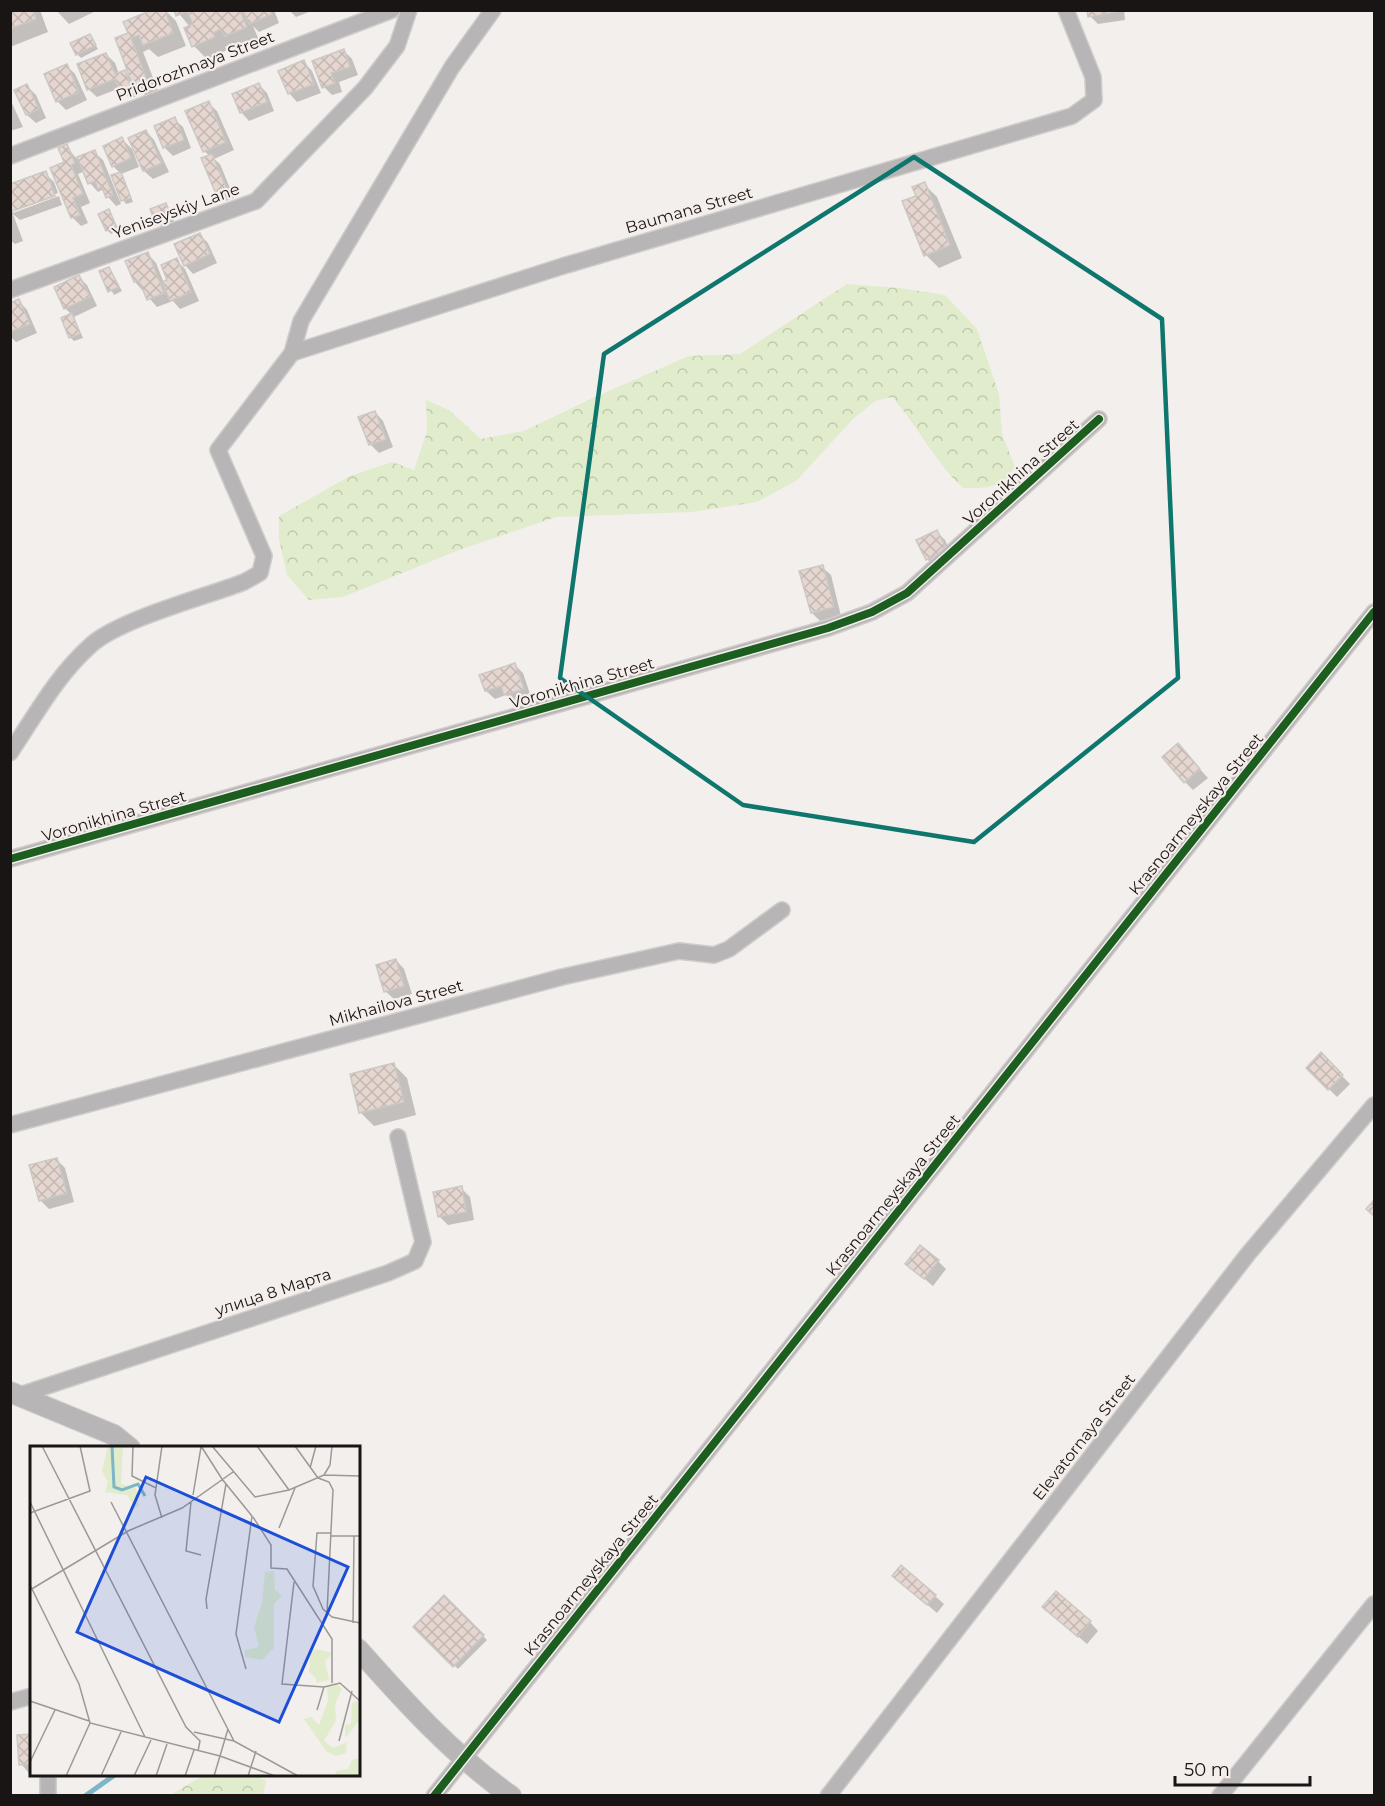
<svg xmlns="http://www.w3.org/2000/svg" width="1385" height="1806" viewBox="0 0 1385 1806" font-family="Montserrat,sans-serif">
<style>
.forest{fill:url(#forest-crowns)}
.shadow{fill:#0003}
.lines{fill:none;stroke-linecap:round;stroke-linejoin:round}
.stream{stroke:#7db6c7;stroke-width:5}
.building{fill:url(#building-cross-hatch);stroke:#cbc8c6;stroke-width:1.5}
.minor-casing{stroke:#cfcccb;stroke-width:18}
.tertiary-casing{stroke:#cfcccb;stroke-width:22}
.minor{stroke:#b7b5b5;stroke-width:15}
.tertiary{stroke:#b7b5b5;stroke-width:20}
.cycleway-casing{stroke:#f5eeeb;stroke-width:11}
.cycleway{stroke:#1b5e20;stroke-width:8}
.marked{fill:none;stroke:#0f766e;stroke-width:4.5;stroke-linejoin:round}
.labels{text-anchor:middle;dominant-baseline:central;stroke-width:4.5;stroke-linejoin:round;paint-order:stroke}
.street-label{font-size:16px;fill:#181514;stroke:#f5eeeb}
.inset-river{fill:none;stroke:#7db6c7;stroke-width:3}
.inset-road{fill:none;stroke:#9b9896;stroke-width:1.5}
.view{fill:#1d4ed8;fill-opacity:0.15;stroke:#1d4ed8;stroke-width:3}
.inset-edge{fill:none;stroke:#181514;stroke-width:3}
</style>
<defs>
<pattern id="forest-crowns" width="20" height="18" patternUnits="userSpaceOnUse" patternTransform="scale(1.5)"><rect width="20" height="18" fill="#e0eccb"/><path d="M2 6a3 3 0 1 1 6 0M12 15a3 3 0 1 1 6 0" fill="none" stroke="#bfcaad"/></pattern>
<pattern id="building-cross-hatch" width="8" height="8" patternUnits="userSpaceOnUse" patternTransform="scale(1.5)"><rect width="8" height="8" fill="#e5d6d0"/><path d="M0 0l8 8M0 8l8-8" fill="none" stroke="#c4b7b2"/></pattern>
</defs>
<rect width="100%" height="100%" fill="#f3efed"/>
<g class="forest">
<path d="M847,284L899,288L945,295L977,329L999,394L1002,434L1015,467C1001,489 988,488 963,488C935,462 918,426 892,397L875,401L853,419L796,481L757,502L691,512L556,517L459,550L343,597L309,600L287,575L279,539V516L350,476L392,462L414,470L427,432L426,400L449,410L481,439L524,431L595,397L689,356L740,354Z"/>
<polygon points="206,1774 255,1775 266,1781 263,1795 170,1795"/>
</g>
<g class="shadow">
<polygon points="10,10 40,10 48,32 10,47"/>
<polygon points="56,10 98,10 69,24"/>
<polygon points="165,10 176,21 186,46 158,57 149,49 143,52 159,93 148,98 135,85 139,95 130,99 120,88 97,97 88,89 106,54 115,63 119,74 125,72 133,80 130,34"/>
<polygon points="176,10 274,10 279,23 259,32 253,26 259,40 239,49 233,43 225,47 227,50 207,59 194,46 190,27"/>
<polygon points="289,10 314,10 296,17"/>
<polygon points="1089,10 1124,10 1125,20 1098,24 1090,16"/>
<polygon points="90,36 98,49 81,58 77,54"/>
<polygon points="344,51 352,59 358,75 339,82 342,92 332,95 324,87 314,62"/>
<polygon points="304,62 312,71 321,93 297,102 289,93"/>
<polygon points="67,66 75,74 87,100 66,110 57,101"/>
<polygon points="259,85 267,93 274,111 249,121 241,112"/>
<polygon points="27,86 36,95 46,118 36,123 27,115 16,91"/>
<polygon points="10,99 23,127 10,131"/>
<polygon points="208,103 217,111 234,150 214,159 220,164 234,198 226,201 218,193 210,156 204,151"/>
<polygon points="174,119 183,127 191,148 173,156 164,147"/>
<polygon points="146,131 154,140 169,172 153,179 144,171 130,139"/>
<polygon points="122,139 132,149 139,167 121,174 133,202 126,204 123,200 120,173 113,166"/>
<polygon points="66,146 77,159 94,152 103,160 121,204 116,206 102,190 98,192 90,183 85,171 78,174 90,203 81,207 88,223 81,226 73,218 52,169 66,163"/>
<polygon points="45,173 54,182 58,193 13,210 13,213 59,196 62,205 20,220 13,214 23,241 15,244 10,240 10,186"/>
<polygon points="924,184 937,197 962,258 939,268 926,255 918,196"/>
<polygon points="166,205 175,223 162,228 152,210"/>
<polygon points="109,211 119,230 111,234 107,230"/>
<polygon points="200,235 208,243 217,263 193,274 185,265"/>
<polygon points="148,254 156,263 164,283 169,281 176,260 185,269 199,301 180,309 173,301 157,307 135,282"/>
<polygon points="109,268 122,291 114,295 101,272"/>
<polygon points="79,277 87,285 97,306 74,317 83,338 74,341 70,337 72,315 65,308"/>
<polygon points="19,301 27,310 37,333 16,342 10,336 10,305"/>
<polygon points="375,412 383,421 393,447 379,453 370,444"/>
<polygon points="937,532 945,540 954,559 936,568 927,559"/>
<polygon points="822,567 831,575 841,616 820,621 812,613"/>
<polygon points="514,664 523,673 531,697 514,703 506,695 495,699 486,691 481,676"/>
<polygon points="1186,754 1208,778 1193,790 1185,782"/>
<polygon points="396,960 404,969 412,994 394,999 385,991"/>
<polygon points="1321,1055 1350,1084 1337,1097 1308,1068"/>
<polygon points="394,1065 407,1078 416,1115 374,1126 360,1112"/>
<polygon points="56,1159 65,1168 74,1202 49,1209 40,1200"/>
<polygon points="461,1188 470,1197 474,1220 448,1225 439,1216"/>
<polygon points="938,1261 946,1269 933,1286 907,1264"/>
<polygon points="902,1567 944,1604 937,1613 903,1584"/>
<polygon points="444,1597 487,1640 458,1669 415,1627"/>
<polygon points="1053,1615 1090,1622 1098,1631 1087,1644"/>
<polygon points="32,1735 32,1772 29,1773 21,1764"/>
</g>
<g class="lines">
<polyline class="stream" points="85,1796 116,1774"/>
</g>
<g class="building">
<polygon points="10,10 33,10 36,19 10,29"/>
<polygon points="152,10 165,10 173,33 143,45 139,35 131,38 147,80 133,86 115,38 128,33 123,22"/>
<polygon points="174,10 240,10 247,27 225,36 221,29 213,33 215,37 192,47 184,28 193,24 187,11 176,16"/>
<polygon points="243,10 270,10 272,14 249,24"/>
<polygon points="1087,10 1117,10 1118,12 1088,17"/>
<polygon points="90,34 96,45 76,55 70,43"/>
<polygon points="344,49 350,67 331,73 335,83 322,88 312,61"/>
<polygon points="106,53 115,74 125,70 131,87 120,91 115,79 87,90 77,64"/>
<polygon points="304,60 314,84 288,94 278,71"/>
<polygon points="67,64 79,92 56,102 44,74"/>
<polygon points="259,83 267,102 240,113 232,94"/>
<polygon points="27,84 39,109 26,115 14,90"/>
<polygon points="209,101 226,142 203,152 185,111"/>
<polygon points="175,117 184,140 163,148 154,126"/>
<polygon points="146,130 162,163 143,171 128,138"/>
<polygon points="122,137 131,158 112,167 103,146"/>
<polygon points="67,144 75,163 71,165 83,194 73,198 80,215 71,218 50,168 64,162 58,148"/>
<polygon points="95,150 113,195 106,198 102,187 98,189 95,181 88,184 77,157"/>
<polygon points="212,154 227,189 216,194 201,158"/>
<polygon points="46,171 55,196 10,212 10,184"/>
<polygon points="121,172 131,198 121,201 111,175"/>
<polygon points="925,182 950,245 924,256 902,201 916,196 912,187"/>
<polygon points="166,203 173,220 156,225 150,209"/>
<polygon points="109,209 116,226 106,231 98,214"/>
<polygon points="200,233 210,254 184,266 174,244"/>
<polygon points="148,252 164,293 147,300 139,280 134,282 125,261"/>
<polygon points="177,258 191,292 170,301 162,282 167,280 161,265"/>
<polygon points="109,267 119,287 108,292 99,271"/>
<polygon points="79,275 90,297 64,309 54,287"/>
<polygon points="19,299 30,324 10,332 10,303"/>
<polygon points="72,313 80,334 69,338 61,318"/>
<polygon points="375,411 386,439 369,445 358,417"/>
<polygon points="937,530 947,550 926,560 916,540"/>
<polygon points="823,565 834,607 811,613 799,571"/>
<polygon points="515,663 524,689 504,695 501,686 485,691 479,675"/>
<polygon points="1178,743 1200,769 1184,783 1162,757"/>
<polygon points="396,959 404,986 384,992 376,965"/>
<polygon points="1321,1052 1343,1075 1328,1090 1306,1068"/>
<polygon points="394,1063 404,1102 359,1113 350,1074"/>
<polygon points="57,1158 67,1193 39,1201 29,1165"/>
<polygon points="462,1186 466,1212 438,1217 433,1192"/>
<polygon points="1374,1200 1374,1216 1366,1209"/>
<polygon points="920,1245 939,1260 924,1279 905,1264"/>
<polygon points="901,1565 936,1595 927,1605 892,1576"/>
<polygon points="1056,1591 1091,1621 1078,1637 1042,1607"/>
<polygon points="444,1595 484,1635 453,1667 413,1627"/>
<polygon points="32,1734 32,1764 19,1765 17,1735"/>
</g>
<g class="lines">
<g class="minor-casing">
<g id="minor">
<polyline points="10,156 392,10"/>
<polyline points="10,290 256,201 365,88 397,46 409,10"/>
<polyline points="292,353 563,266 1072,116 1094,100 1093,77 1066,10"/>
<path d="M10,753C35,716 57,675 91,645C120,619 205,597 244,582L260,573L264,556L218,450L292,353L301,321L452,67L493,10"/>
<polyline points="10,859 828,628 872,612 907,593 1099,419"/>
<polyline points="10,1125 562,977 679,951 714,955 729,949 782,910"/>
<polyline points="20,1395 388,1273 415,1261 423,1242 398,1137"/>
<polyline points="10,1702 32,1696"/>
<polyline points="48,1796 48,1774"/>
<polyline points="434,1796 1374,612"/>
<polyline points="828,1796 1248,1254 1374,1105"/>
<polyline points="1220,1796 1374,1604"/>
</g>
</g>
<g class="tertiary-casing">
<g id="tertiary">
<polyline points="10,1392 114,1435 130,1448"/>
<path d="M358,1649C406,1703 452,1754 511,1796"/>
</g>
</g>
<use href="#minor" class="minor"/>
<use href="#tertiary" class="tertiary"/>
<g class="cycleway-casing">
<g id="cycleway">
<polyline points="10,859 828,628 872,612 907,593 1099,419"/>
<polyline points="434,1796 1374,612"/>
</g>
</g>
<use href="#cycleway" class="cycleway"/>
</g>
<path class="marked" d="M914,157L1162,319L1178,678L974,842L743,805L560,678L604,354Z"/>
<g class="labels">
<g class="street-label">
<text transform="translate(195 66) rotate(-21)">Pridorozhnaya Street</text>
<text transform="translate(689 210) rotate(-16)">Baumana Street</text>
<text transform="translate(176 211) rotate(-20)">Yeniseyskiy Lane</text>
<text transform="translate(1021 472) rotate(-42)">Voronikhina Street</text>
<text transform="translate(582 683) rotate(-16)">Voronikhina Street</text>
<text transform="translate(1196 814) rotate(-51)">Krasnoarmeyskaya Street</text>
<text transform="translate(114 816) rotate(-16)">Voronikhina Street</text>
<text transform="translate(396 1003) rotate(-15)">Mikhailova Street</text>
<text transform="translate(893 1195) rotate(-51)">Krasnoarmeyskaya Street</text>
<text transform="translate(273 1292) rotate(-18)">улица 8 Марта</text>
<text transform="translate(1084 1437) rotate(-52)">Elevatornaya Street</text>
<text transform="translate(591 1575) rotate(-51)">Krasnoarmeyskaya Street</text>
</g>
</g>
<g transform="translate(30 1446)">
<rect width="330" height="330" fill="#f3efed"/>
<path d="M78,0H93L91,38L106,42L109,60L105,62L97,49L75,46L78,36L72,25ZM244,125L245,144L252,149L244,158V202L232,214L215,211V204L229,201L224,181L232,157L235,126ZM286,203L303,207L295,215L299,234L286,237V232L279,226L281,206ZM307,238L312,243L305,258L306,274L294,295L303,302L317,296L316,307L306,310L296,305L274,273L281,271L289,279L298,255L297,241ZM328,255L330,274L315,292V279L321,278L322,257ZM330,312V330H305L306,325L318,323L322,314Z" fill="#e0eccb"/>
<path class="inset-river" d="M82,0L84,41L92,44L108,38L115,50"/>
<path class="inset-road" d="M12,0L156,281L170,295L168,305M103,0L102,30L126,42M171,0L192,33L222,70L206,188L216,223M182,0L225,51L259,44L294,29L330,30M227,0L259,44M265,0L288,32M280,22L286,0M294,29L300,19L302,0M288,32L299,36L303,44L297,167M163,49L171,1M0,56L115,291M81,56L204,295M161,56L156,105L171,109M0,67L60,45L50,0M223,71L241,99V122L257,123L302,193V237M132,72L125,49L132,0M249,82L265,42M301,87H287L283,140L293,163L302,171L330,177M301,90H330M264,136L252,238L294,241M0,139L49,238L60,277L190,310L245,330M0,144L98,85L152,62L203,26M177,163L176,153L196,38M323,177L324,90M294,241L310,237L330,255M0,255L59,275M287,264L294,241M164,286L204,295L268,330M309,295L322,245M0,316L25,264M36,330L60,277M71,330L91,286M104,330L121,294M126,330L137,298M155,330L164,304M184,330L198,283M218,330L226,305"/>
<path class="view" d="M116,31L318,121L249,276L47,186Z"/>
<rect width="330" height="330" class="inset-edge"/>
</g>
<rect width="1385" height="1806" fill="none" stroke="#181514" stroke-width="24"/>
<path d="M1175 1776v9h135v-9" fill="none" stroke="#181514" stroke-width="3"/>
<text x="1184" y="1776" font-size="18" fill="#181514" stroke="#f5eeeb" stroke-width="4.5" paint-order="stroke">50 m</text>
</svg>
